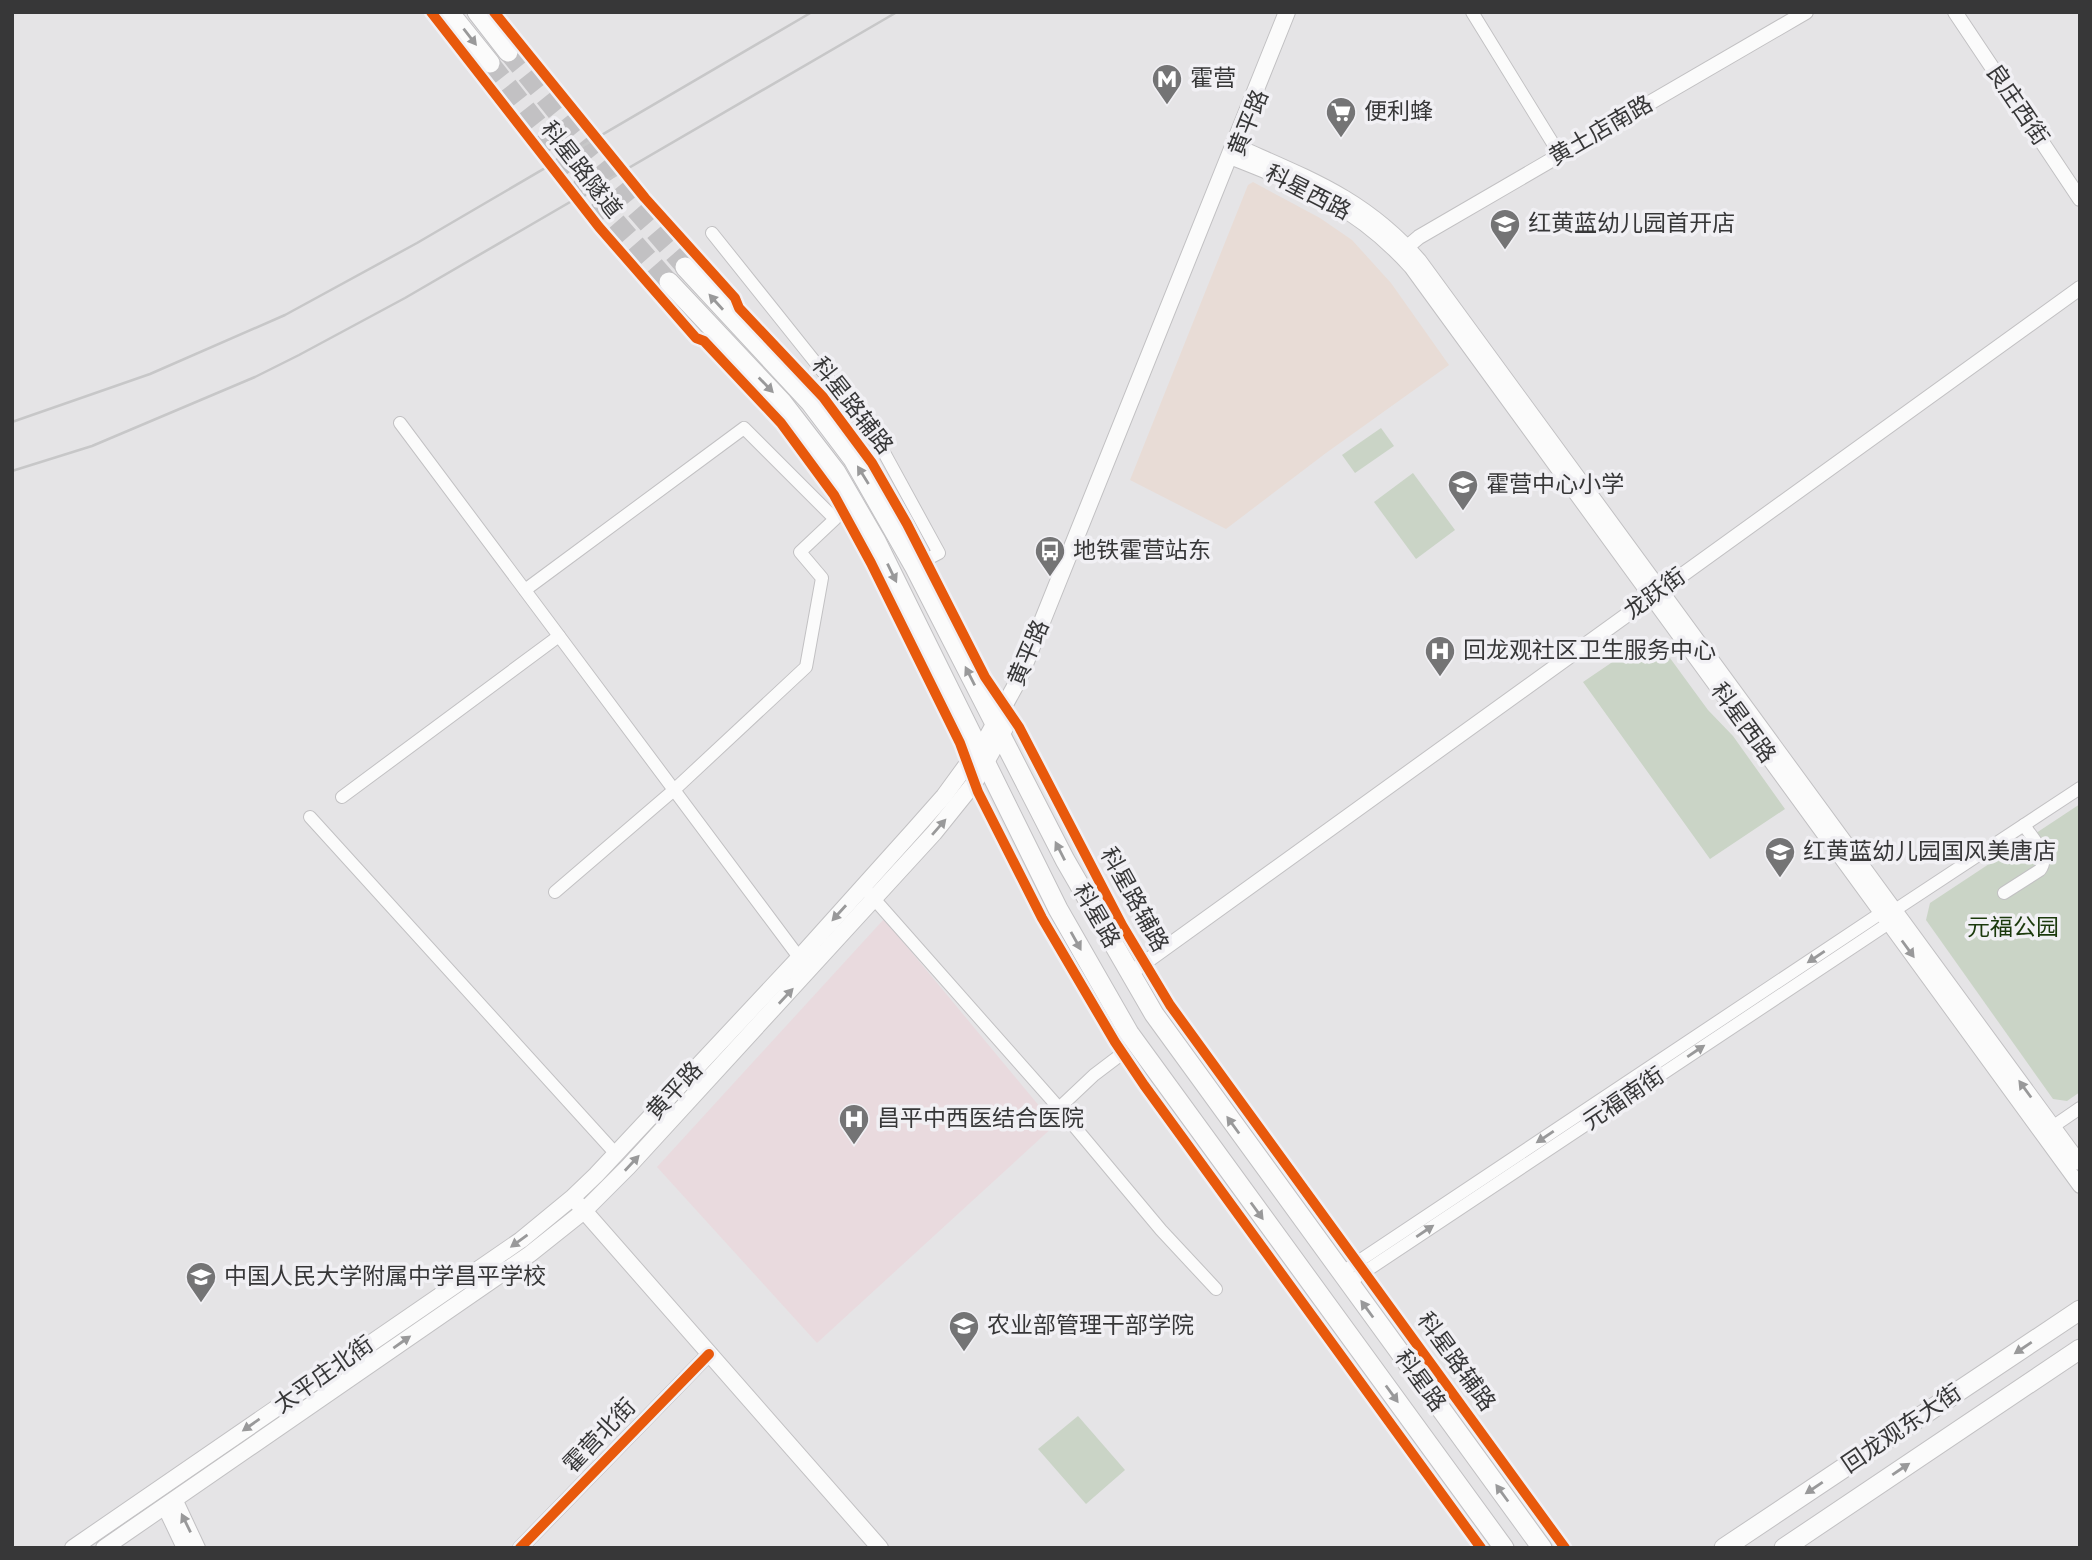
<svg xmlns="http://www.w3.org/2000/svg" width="2092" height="1560" viewBox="0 0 2092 1560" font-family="'Sofia Sans Condensed','Noto Sans SC',sans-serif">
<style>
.commercial{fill:#e8dcd6}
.medical{fill:#e9dade}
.green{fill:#cad4c6}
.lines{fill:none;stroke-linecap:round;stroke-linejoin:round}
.primary-tunnel{stroke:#c2c1c3;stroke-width:19;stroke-dasharray:19 10;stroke-linecap:butt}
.minor-casing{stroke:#c2c1c3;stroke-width:14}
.tertiary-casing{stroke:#c2c1c3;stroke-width:16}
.secondary-casing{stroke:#c2c1c3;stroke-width:18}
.primary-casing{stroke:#c2c1c3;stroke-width:21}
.minor{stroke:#fbfbfb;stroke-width:12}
.tertiary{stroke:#fbfbfb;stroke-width:14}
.secondary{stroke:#fbfbfb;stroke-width:16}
.primary{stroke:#fbfbfb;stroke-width:19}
.rail{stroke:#c7c7c8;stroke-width:2.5}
.cycleway-casing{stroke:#f1f0f4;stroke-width:15}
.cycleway{stroke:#e8590c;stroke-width:10}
.oneway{fill:#99999a}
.labels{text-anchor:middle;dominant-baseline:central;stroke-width:7;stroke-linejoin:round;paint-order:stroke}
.poi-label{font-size:23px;fill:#373738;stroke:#f1f0f4;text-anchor:start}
.street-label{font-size:23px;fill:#373738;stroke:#f1f0f4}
.park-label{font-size:23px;fill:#1b390c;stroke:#f1f0f4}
</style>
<rect width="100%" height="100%" fill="#e5e4e6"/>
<polygon class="commercial" points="1253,182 1320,218 1352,240 1391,283 1449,365 1326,453 1226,529 1130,480 1248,185"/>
<polygon class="medical" points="884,919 1055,1125 817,1343 657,1167"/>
<g class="green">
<polygon points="1381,428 1394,446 1355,473 1342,455"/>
<polygon points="1413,473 1455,530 1416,559 1374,502"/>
<polygon points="1659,643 1708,710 1733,736 1785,809 1710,859 1583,682 1636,646"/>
<polygon points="2080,804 2080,1092 2067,1101 2053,1099 1926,920 1930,903"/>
<polygon points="1078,1416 1125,1470 1086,1504 1038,1449"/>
</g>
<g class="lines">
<g class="primary-tunnel">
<polyline points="508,52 632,206 685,267"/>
<polyline points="490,63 613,218 669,282"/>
</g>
<g class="minor-casing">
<g id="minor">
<polyline points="1472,12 1560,155"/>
<polyline points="712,233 863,422 881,447 939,553 914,566"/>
<polyline points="400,423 804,964"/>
<polyline points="525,590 744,428 835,519 800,552 822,578 806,667 674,790 555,892"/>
<polyline points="342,797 559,636"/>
<polyline points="310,817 616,1154"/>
<polyline points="868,892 1059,1108 1161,1230 1216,1289"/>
<path d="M2004,893L2040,870C2051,856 2032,838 2024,825"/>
<polyline points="1059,1108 1094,1075 1123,1053"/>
<polyline points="2045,1132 2080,1108"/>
<polyline points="1341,1273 1881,913 1895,910 2080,788"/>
<polyline points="1348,1283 1889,923 1892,917"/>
</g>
</g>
<g class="tertiary-casing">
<g id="tertiary">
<polyline points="1955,12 2080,199"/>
<polyline points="1400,253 1419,237 1806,12"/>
<polyline points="1129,974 2080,288"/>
<path d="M2080,1163L1419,260C1366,199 1311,179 1239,147L1231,151L1235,159C1306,187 1358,208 1411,267L2080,1186"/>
<polyline points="175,1499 198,1548"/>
<polyline points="164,1506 184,1548"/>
<polyline points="520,1548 709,1354"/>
</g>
</g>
<g class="secondary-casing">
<g id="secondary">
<polyline points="579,1205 880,1548"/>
<polyline points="73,1548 521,1240 572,1198 596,1175 799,958 913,831 944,796 987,737 1019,679 1287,12"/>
<polyline points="104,1548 530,1254 584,1211 628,1167 934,833 975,782 1005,728"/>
</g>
</g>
<g class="primary-casing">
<g id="primary">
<polyline points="449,12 490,63"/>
<polyline points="477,12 508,52"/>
<polyline points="685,267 810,402 853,459 914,566 1065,860 1154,1014 1542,1548"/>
<polyline points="669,282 782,402 836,472 876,541 1058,909 1129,1033 1504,1548"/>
<polyline points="1724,1548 2080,1310"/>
<polyline points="1784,1548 2080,1349"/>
</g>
</g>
<use href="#minor" class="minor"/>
<use href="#tertiary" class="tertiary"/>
<use href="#secondary" class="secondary"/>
<use href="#primary" class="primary"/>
<g class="rail">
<polyline points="12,422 150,374 285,315 417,243 812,12"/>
<polyline points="12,471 92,446 255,377 299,355 405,298 897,12"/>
</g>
<g class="cycleway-casing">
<g id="cycleway">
<polyline points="431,12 599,227 696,338 704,341 781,423 834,495 871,563 960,743 978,792 1042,918 1115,1042 1144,1085 1481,1548"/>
<polyline points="494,12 645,198 735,298 739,308 823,397 872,463 907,524 985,677 1019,727 1122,925 1170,1005 1565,1548"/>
<polyline points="520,1548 709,1354"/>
</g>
</g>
<use href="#cycleway" class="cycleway"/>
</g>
<defs><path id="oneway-solid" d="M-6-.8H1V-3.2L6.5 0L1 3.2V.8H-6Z" transform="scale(1.75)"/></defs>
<g class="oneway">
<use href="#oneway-solid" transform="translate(470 37) rotate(52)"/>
<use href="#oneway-solid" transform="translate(716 302) rotate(-132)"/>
<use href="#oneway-solid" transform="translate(766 385) rotate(46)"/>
<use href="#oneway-solid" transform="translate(863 475) rotate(-122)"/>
<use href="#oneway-solid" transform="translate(892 573) rotate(64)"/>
<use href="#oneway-solid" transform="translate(970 676) rotate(-117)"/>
<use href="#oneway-solid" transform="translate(939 827) rotate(-49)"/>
<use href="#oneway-solid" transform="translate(1060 851) rotate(-117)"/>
<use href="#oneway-solid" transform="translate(839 913) rotate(132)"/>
<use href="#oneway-solid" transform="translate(1076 941) rotate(61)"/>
<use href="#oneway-solid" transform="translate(1908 949) rotate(54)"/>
<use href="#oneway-solid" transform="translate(1816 957) rotate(146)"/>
<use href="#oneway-solid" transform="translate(786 996) rotate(-47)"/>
<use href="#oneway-solid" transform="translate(1696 1051) rotate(-34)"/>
<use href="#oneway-solid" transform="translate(2025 1089) rotate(-126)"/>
<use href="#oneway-solid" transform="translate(1233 1125) rotate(-126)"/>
<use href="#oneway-solid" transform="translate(1545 1137) rotate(146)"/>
<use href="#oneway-solid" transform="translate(632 1163) rotate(-47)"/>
<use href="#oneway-solid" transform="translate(1257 1211) rotate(54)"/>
<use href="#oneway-solid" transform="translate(1425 1231) rotate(-34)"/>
<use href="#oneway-solid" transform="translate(519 1241) rotate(144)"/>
<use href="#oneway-solid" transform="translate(1367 1309) rotate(-126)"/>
<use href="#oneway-solid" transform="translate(402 1342) rotate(-35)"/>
<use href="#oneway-solid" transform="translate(2023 1348) rotate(146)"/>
<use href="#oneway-solid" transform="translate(1392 1394) rotate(54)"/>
<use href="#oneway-solid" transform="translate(251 1425) rotate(145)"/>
<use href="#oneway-solid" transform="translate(1901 1469) rotate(-34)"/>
<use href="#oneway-solid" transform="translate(1814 1488) rotate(146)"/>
<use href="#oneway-solid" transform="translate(1502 1493) rotate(-126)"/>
<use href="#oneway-solid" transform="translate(186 1523) rotate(-116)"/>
</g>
<defs>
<g id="metro-pin" transform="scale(1.575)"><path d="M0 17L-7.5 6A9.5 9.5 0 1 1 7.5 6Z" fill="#747475" stroke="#f1f0f4"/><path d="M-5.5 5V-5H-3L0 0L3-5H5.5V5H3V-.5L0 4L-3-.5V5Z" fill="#fff"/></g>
<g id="supermarket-pin" transform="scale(1.575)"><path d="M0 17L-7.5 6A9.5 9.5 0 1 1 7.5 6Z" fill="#747475" stroke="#f1f0f4"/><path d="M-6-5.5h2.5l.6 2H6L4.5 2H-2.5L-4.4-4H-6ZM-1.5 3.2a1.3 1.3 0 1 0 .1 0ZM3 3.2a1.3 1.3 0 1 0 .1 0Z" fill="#fff"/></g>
<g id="school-pin" transform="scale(1.575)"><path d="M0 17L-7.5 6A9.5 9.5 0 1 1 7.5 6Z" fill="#747475" stroke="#f1f0f4"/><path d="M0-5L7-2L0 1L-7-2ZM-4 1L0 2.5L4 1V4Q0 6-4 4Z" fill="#fff"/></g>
<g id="bus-pin" transform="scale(1.575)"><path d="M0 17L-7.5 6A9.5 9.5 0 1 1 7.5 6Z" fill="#747475" stroke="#f1f0f4"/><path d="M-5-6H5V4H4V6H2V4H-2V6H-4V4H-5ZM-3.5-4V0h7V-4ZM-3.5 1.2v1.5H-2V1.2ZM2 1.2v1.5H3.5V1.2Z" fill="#fff"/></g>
<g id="hospital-pin" transform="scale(1.575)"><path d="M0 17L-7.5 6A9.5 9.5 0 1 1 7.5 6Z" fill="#747475" stroke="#f1f0f4"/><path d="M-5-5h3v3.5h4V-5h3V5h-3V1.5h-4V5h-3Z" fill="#fff"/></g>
</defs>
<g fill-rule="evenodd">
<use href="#metro-pin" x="1167" y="79"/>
<use href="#supermarket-pin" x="1341" y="112"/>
<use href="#school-pin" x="1505" y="224"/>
<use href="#school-pin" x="1463" y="485"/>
<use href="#bus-pin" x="1050" y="551"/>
<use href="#hospital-pin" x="1440" y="651"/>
<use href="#school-pin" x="1780" y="852"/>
<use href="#hospital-pin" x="854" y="1119"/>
<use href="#school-pin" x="201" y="1277"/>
<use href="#school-pin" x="964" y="1326"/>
</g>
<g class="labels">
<g class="poi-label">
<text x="1190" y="79">霍营</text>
<text x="1364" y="112">便利蜂</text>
<text x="1528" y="224">红黄蓝幼儿园首开店</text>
<text x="1486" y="485">霍营中心小学</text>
<text x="1073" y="551">地铁霍营站东</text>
<text x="1463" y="651">回龙观社区卫生服务中心</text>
<text x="1803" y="852">红黄蓝幼儿园国风美唐店</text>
<text x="877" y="1119">昌平中西医结合医院</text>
<text x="224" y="1277">中国人民大学附属中学昌平学校</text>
<text x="987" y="1326">农业部管理干部学院</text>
</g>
<g class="street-label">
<text transform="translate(2017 105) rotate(56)">良庄西街</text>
<text transform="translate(1249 123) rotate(-68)">黄平路</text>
<text transform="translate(1601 131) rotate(-30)">黄土店南路</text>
<text transform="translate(581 170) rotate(52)">科星路隧道</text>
<text transform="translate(1308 193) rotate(27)">科星西路</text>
<text transform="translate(852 406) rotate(52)">科星路辅路</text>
<text transform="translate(1655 594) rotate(-36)">龙跃街</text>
<text transform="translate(1029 653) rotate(-67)">黄平路</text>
<text transform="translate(1743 723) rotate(54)">科星西路</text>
<text transform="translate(1134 900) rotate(61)">科星路辅路</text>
<text transform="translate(1096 916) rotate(60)">科星路</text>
<text transform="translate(675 1091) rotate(-47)">黄平路</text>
<text transform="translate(1624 1099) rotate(-34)">元福南街</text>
<text transform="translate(1456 1362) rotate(54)">科星路辅路</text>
<text transform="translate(324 1375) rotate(-35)">太平庄北街</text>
<text transform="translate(1420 1381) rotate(54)">科星路</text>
<text transform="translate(1902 1429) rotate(-34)">回龙观东大街</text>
<text transform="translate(600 1436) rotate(-46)">霍营北街</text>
</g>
<g class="park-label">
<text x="2013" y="928">元福公园</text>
</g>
</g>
<rect width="2092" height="1560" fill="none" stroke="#373738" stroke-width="28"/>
</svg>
